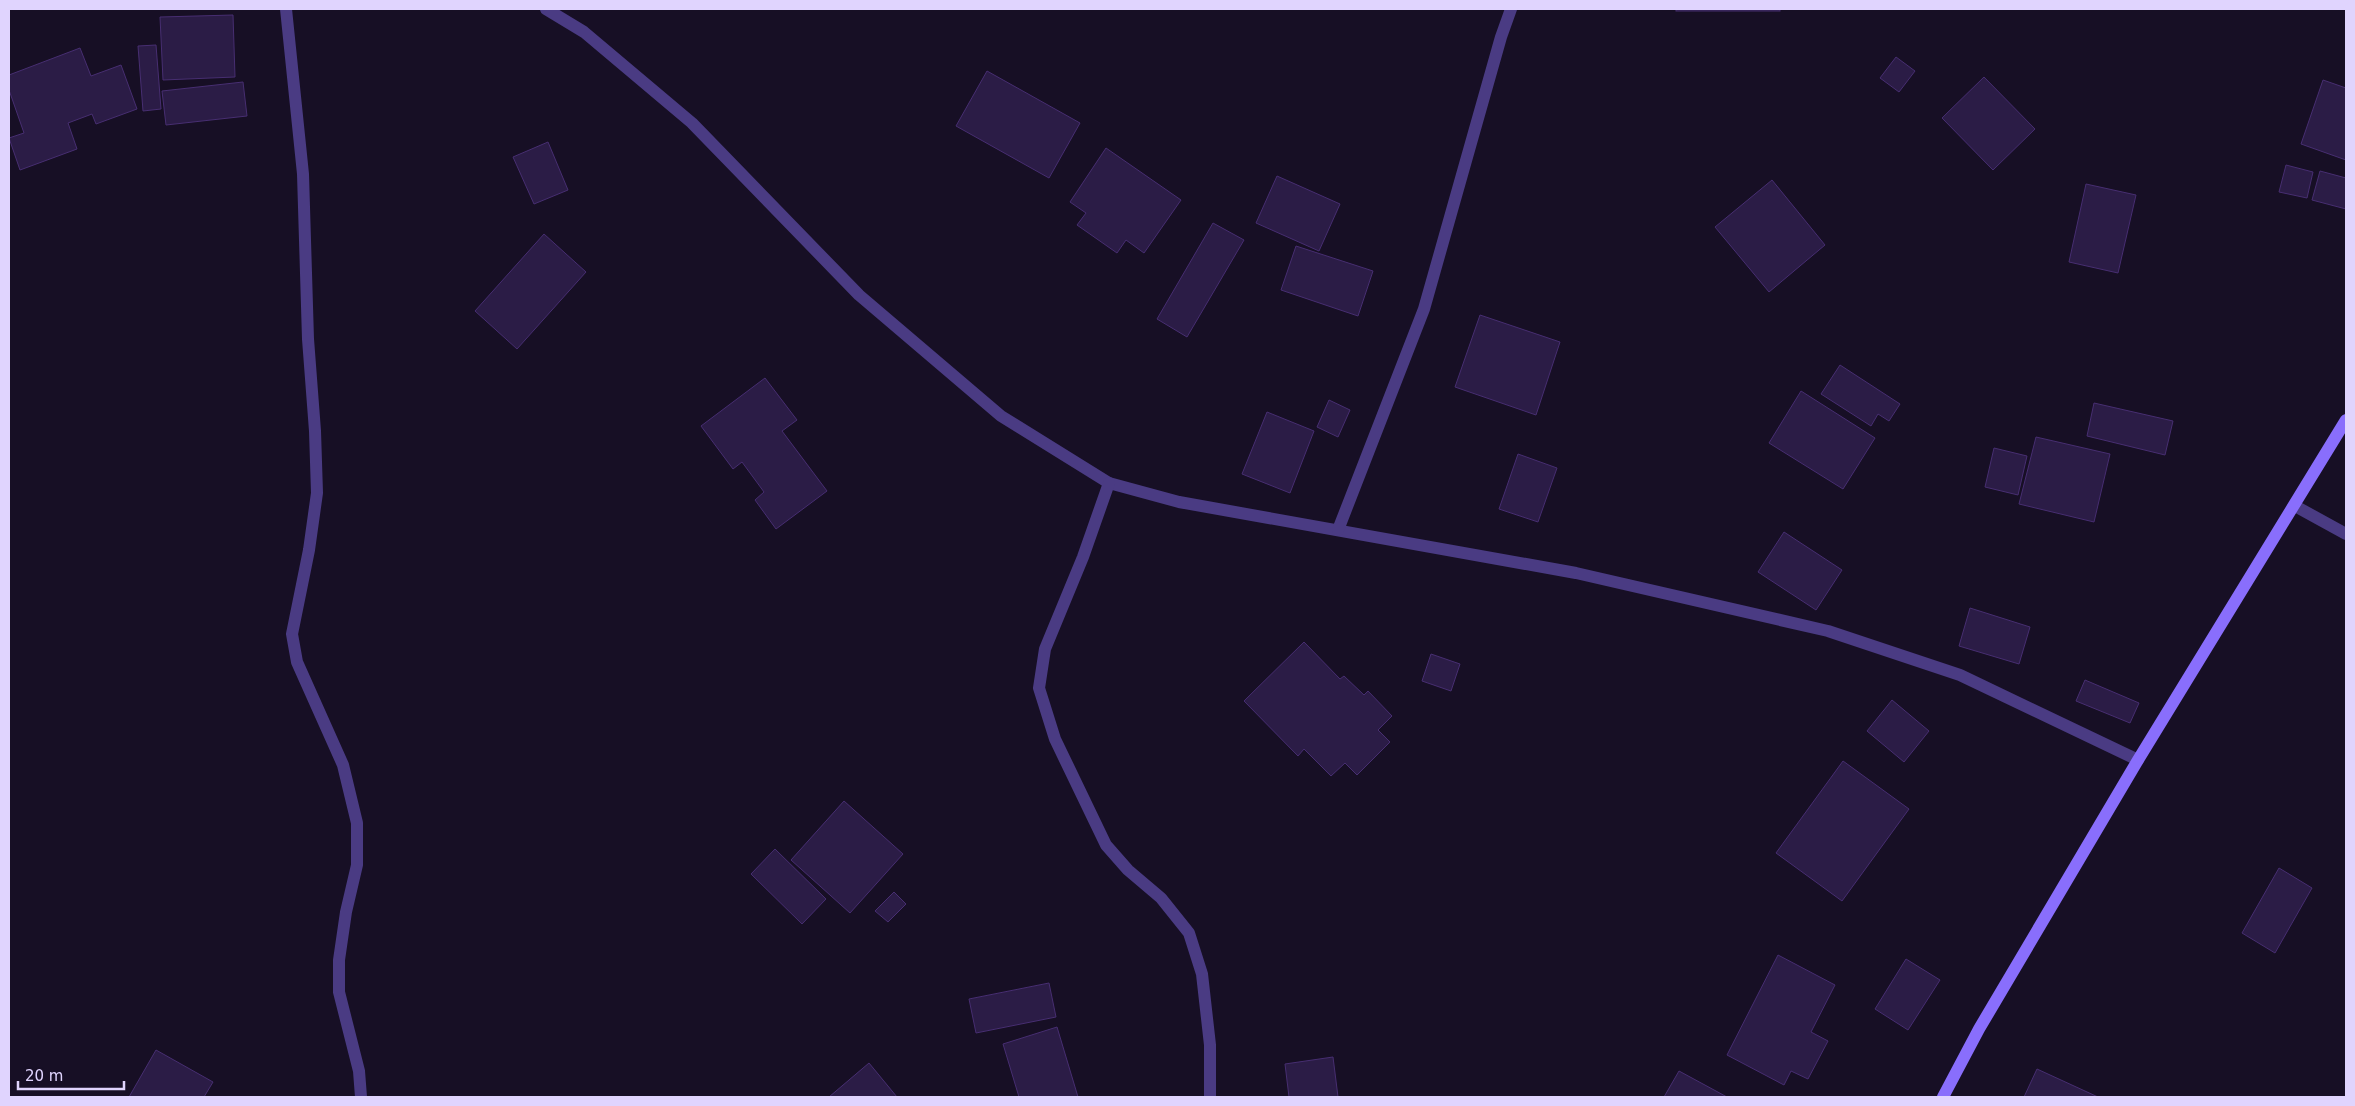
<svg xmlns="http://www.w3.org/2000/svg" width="2355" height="1106" viewBox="0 0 2355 1106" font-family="'DejaVu Sans',sans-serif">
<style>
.building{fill:#2b1c46;stroke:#472e71}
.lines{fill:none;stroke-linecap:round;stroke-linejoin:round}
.minor{stroke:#4a3b83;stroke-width:12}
.secondary{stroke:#896efc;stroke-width:12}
</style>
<rect width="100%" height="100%" fill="#170f25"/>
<g class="building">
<rect x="1676" y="9" width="104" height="2"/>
<polygon points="233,15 235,77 163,80 160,17"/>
<polygon points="156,45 161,109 143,111 138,46"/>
<polygon points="80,48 91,76 121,65 137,109 96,124 92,114 68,123 77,149 20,170 9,138 24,133 9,90 9,75"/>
<polygon points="1896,57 1915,71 1899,92 1880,78"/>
<polygon points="987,71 1080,123 1049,178 956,126"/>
<polygon points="1984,77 2035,129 1993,170 1942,118"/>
<polygon points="2323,80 2346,88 2346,160 2301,144"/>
<polygon points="243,82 247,116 166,125 162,91"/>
<polygon points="548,142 568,190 534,204 513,157"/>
<polygon points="1106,148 1181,200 1144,253 1126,240 1117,253 1077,225 1086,213 1070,202"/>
<polygon points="2286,165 2313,172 2307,198 2279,192"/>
<polygon points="2320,171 2346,178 2346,209 2312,200"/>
<polygon points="1277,176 1340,204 1319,251 1256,223"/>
<polygon points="1772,180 1825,245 1769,292 1715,227"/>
<polygon points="2086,184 2136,195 2118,273 2069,262"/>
<polygon points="1213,223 1244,240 1187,337 1157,319"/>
<polygon points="544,234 586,272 517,349 475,311"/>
<polygon points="1296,246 1373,271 1358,316 1281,290"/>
<polygon points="1480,315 1560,342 1536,415 1455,387"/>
<polygon points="1840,365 1900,404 1889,421 1878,414 1871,426 1821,394"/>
<polygon points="765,378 797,420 782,431 827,491 776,529 755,500 764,492 742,462 733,469 701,426"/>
<polygon points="1801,391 1875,438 1843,489 1769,443"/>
<polygon points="1329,400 1350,410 1338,437 1317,427"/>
<polygon points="2094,403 2173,421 2165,455 2087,436"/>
<polygon points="1267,412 1314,431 1290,493 1242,474"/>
<polygon points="2036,437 2110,454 2094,522 2019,504"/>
<polygon points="1994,448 2027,456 2018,495 1985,487"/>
<polygon points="1518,454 1557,468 1538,522 1499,509"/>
<polygon points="1784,532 1842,570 1816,610 1758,572"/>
<polygon points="1970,608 2030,627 2019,664 1959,646"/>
<polygon points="1304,642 1340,679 1344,676 1364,695 1368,691 1392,716 1378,730 1390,742 1357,775 1345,763 1331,776 1304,749 1298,756 1244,701"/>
<polygon points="1431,654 1460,664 1451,691 1422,681"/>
<polygon points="2085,680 2139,703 2130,723 2076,701"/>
<polygon points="1892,700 1929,731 1904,762 1867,731"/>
<polygon points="1843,761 1909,809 1842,901 1776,853"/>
<polygon points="844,801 903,854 850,913 791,860"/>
<polygon points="775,849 826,899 802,924 751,874"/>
<polygon points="2279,868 2312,888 2275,953 2242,933"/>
<polygon points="894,892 906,904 888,922 875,911"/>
<polygon points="1778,955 1835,985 1811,1032 1828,1041 1808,1079 1791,1071 1784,1085 1727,1055"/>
<polygon points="1906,959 1940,980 1908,1030 1875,1009"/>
<polygon points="1049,983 1056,1017 976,1033 969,999"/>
<polygon points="1057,1027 1078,1097 1019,1097 1003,1044"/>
<polygon points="156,1050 213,1082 204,1097 129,1097"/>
<polygon points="1333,1057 1338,1097 1289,1097 1285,1064"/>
<polygon points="869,1063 897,1097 829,1097"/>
<polygon points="2037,1069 2098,1097 2024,1097"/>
<polygon points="1679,1071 1727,1097 1664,1097"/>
</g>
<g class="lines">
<g class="minor">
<polyline points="286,9 303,174 308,339 315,431 317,493 309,550 292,634 297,662 343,765 357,823 357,865 346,912 339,960 339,992 359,1071 361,1097"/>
<polyline points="546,9 584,32 692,123 859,295 1001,416 1109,483 1179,502 1576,573 1828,631 1960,675 2138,760"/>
<polyline points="1109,483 1083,557 1045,649 1039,688 1055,739 1106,845 1128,870 1161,898 1189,933 1202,974 1210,1045 1210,1097"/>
<polyline points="2295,506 2346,534"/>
<polyline points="1338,530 1424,309 1501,37 1511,9"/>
</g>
<polyline class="secondary" points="1943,1097 1979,1029 2138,760 2346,420"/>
</g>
<rect width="2355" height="1106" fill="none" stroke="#e0d4fe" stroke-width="20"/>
<path d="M18 1081v8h106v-8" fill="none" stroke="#e0d4fe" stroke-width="2.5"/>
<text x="25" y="1081" font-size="15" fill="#e0d4fe" stroke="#170f25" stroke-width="4" paint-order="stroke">20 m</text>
</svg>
